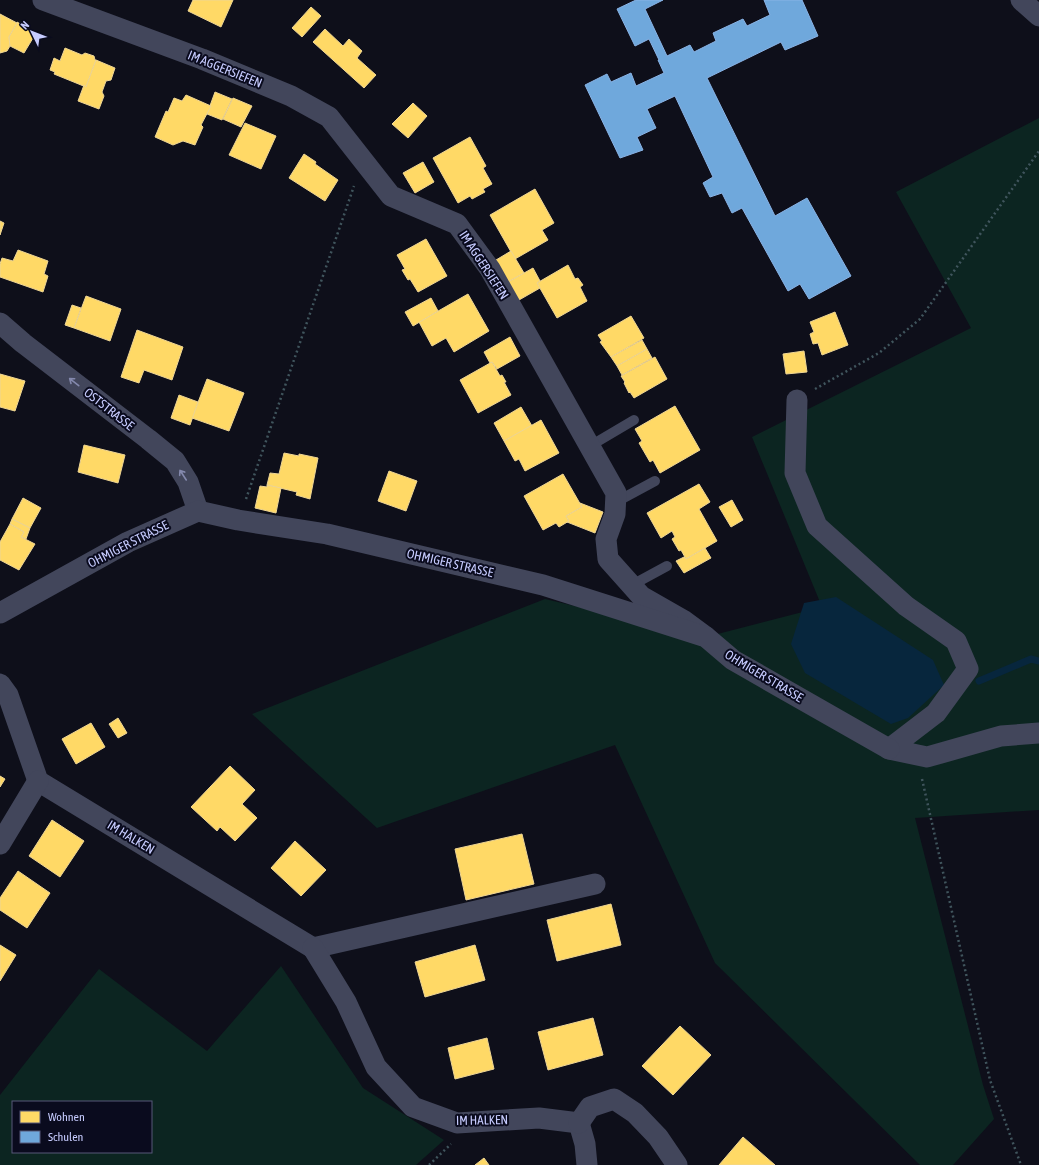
<svg xmlns="http://www.w3.org/2000/svg" width="1039" height="1165" viewBox="0 0 1039 1165" font-family="'Asap Condensed',sans-serif">
<style>
.green{fill:#0c2521;fill-rule:evenodd}
.water{fill:#07263d}
.homes{fill:#ffd966;stroke:#eed594}
.schools{fill:#6fa8dc;stroke:#89b3e6}
.lines{fill:none;stroke-linecap:round;stroke-linejoin:round}
.stream{stroke:#07263d;stroke-width:7}
.path{stroke:#40555d;stroke-width:2.5;stroke-dasharray:2 3;stroke-linecap:butt}
.lane{stroke:#42465b;stroke-width:10}
.street{stroke:#42465b;stroke-width:21}
.oneway{stroke:#8489ad}
.labels{text-anchor:middle;dominant-baseline:central;stroke-width:4;stroke-linejoin:round;paint-order:stroke}
.street-label{font-size:13px;fill:#c7ccff;stroke:#0a0b1e}
</style>
<rect width="100%" height="100%" fill="#0e0f1a"/>
<g class="green">
<polygon points="1039,118 1039,810 915,818 983,1085 994,1119 953,1165 920,1165 715,963 615,745 377,828 252,714 545,599 706,637 822,607 752,437 971,328 896,192"/>
<path d="M281,966L363,1088L444,1140L416,1165H0V1095L99,969L207,1051ZM13,1102H151V1152H13Z"/>
</g>
<polygon class="water" points="836,597 933,660 944,685 908,718 891,724 805,673 791,644 804,603"/>
<g class="homes">
<polygon points="193,0 233,0 221,27 188,11"/>
<polygon points="311,7 321,16 302,37 292,28"/>
<polygon points="0,14 17,23 9,37 10,46 7,51 0,53"/>
<polygon points="17,22 36,33 24,53 10,46 9,37 17,23"/>
<polygon points="325,29 343,46 349,39 362,51 357,58 376,75 364,88 313,42"/>
<polygon points="65,48 82,55 85,53 94,56 95,60 96,60 86,87 54,74 55,72 50,70 54,58 60,61"/>
<polygon points="96,60 115,68 111,80 106,81 102,92 104,96 99,109 78,101 84,85 86,87"/>
<polygon points="215,92 232,99 222,120 207,114"/>
<polygon points="186,95 211,106 201,125 203,127 195,145 183,141 173,145 155,137 166,111 168,112 174,98 182,101"/>
<polygon points="233,98 252,106 241,127 223,119"/>
<polygon points="413,103 427,116 408,138 392,124"/>
<polygon points="245,123 276,136 261,169 229,155"/>
<polygon points="470,137 486,166 483,168 492,184 483,189 485,192 472,199 470,196 458,203 433,158"/>
<polygon points="304,154 316,162 315,164 338,180 325,201 289,178"/>
<polygon points="423,162 434,182 415,193 403,173"/>
<polygon points="535,189 554,223 542,230 548,240 515,259 490,215"/>
<polygon points="0,221 4,223 0,235"/>
<polygon points="426,239 447,276 418,292 410,279 408,280 402,270 405,269 397,255"/>
<polygon points="18,250 48,261 44,274 48,276 43,292 0,277 0,264 2,258 13,261"/>
<polygon points="511,251 524,273 508,282 496,260"/>
<polygon points="568,265 575,279 578,278 583,285 580,287 587,301 557,318 537,283"/>
<polygon points="533,268 540,281 537,283 540,288 519,300 508,282"/>
<polygon points="468,294 489,331 454,352 446,338 432,346 419,322"/>
<polygon points="86,296 121,309 110,341 74,328"/>
<polygon points="431,298 438,311 413,326 405,312"/>
<polygon points="72,305 81,308 74,328 65,325"/>
<polygon points="835,312 848,345 822,355 818,343 813,344 810,334 814,332 810,322"/>
<polygon points="631,316 644,338 611,357 600,342 602,341 598,335"/>
<polygon points="137,330 183,347 172,380 144,370 139,383 121,377"/>
<polygon points="510,337 520,356 497,369 492,362 490,363 484,352"/>
<polygon points="642,340 647,349 617,366 611,357"/>
<polygon points="647,349 652,358 622,375 617,366"/>
<polygon points="804,351 807,372 786,374 783,354"/>
<polygon points="655,357 667,379 634,398 630,392 629,393 624,383 625,382 621,376"/>
<polygon points="492,362 500,376 502,375 506,382 504,382 511,395 478,413 460,380"/>
<polygon points="0,374 25,381 15,411 0,407"/>
<polygon points="207,379 244,393 229,431 192,418"/>
<polygon points="179,395 198,402 190,425 171,418"/>
<polygon points="675,406 700,450 660,473 653,460 650,462 639,443 642,441 635,429"/>
<polygon points="521,407 532,426 504,441 494,423"/>
<polygon points="541,420 559,453 525,471 519,459 515,461 504,441"/>
<polygon points="84,445 125,455 118,483 78,472"/>
<polygon points="284,453 299,456 299,454 318,458 310,499 296,495 297,492 267,485 270,473 279,474"/>
<polygon points="389,471 417,481 406,511 378,501"/>
<polygon points="563,474 582,507 566,516 569,521 559,527 556,523 543,530 524,496"/>
<polygon points="699,484 710,502 699,509 717,541 686,559 681,550 679,551 672,539 675,537 672,531 661,538 647,513"/>
<polygon points="267,485 281,488 276,513 255,508 260,486 267,487"/>
<polygon points="23,498 41,508 30,528 12,519"/>
<polygon points="732,500 743,520 731,527 719,507"/>
<polygon points="580,503 603,512 595,533 567,522 569,521 566,516 582,507"/>
<polygon points="12,519 30,528 26,539 21,537 24,532 10,524"/>
<polygon points="10,524 24,532 21,537 35,544 19,570 0,560 0,542"/>
<polygon points="705,548 711,558 684,573 676,561 684,557 686,559"/>
<polygon points="118,718 127,733 118,738 109,724"/>
<polygon points="91,723 105,747 76,764 62,739"/>
<polygon points="230,766 255,790 242,804 257,818 235,841 220,827 217,831 191,807"/>
<polygon points="0,776 5,779 0,787"/>
<polygon points="52,820 84,841 60,877 29,856"/>
<polygon points="522,834 534,884 466,900 455,849"/>
<polygon points="295,841 326,870 301,896 271,868"/>
<polygon points="18,871 50,893 27,928 0,910 0,898"/>
<polygon points="611,904 621,945 557,961 547,920"/>
<polygon points="0,945 16,955 0,981"/>
<polygon points="475,945 485,980 425,997 415,962"/>
<polygon points="593,1018 603,1055 548,1070 538,1032"/>
<polygon points="680,1026 711,1055 673,1095 642,1066"/>
<polygon points="487,1038 494,1069 455,1079 448,1048"/>
<polygon points="743,1137 775,1165 719,1165"/>
<polygon points="484,1158 489,1165 475,1165"/>
</g>
<polygon class="schools" points="636,0 663,0 645,9 667,56 690,45 694,52 716,41 713,33 743,19 747,26 770,15 764,0 802,0 818,36 785,50 781,42 707,78 775,216 807,198 851,276 809,299 800,284 788,291 742,208 732,213 722,193 710,197 703,183 713,177 675,96 647,109 656,128 637,137 643,150 620,158 585,85 607,74 611,82 631,73 636,86 664,73 658,60 659,60 649,39 635,46 617,9"/>
<g class="lines">
<polyline class="stream" points="979,681 1031,659 1039,661"/>
<g class="path">
<polyline points="815,389 879,353 920,319 1039,151"/>
<polyline points="246,499 354,186"/>
<polyline points="922,779 990,1080 1021,1165"/>
<polyline points="429,1165 451,1144"/>
</g>
<g class="lane">
<polyline points="590,446 634,420"/>
<polyline points="616,502 655,481"/>
<polyline points="632,585 667,566"/>
</g>
<g class="street">
<polyline points="43,0 202,59 291,96 329,117 391,196 457,224 490,269 616,493 615,514 606,539 608,559 641,596 683,620 706,637"/>
<polyline points="1021,0 1039,16"/>
<polyline points="0,323 23,343 148,439 175,461 188,482 198,511"/>
<polyline points="797,400 795,473 817,526 906,606 956,641 968,669 936,713 889,749 927,757 1001,736 1039,733"/>
<polyline points="0,613 128,542 198,511 238,520 327,534 543,585 706,637 733,660 889,749"/>
<polyline points="0,684 8,695 38,781 313,948 595,884"/>
<polyline points="0,844 38,781"/>
<polyline points="313,948 346,1002 376,1067 413,1107 457,1123 539,1118 579,1123 585,1144 587,1165"/>
<polyline points="579,1123 590,1107 614,1099 635,1113 658,1137 677,1165"/>
</g>
</g>
<defs><path id="oneway-shaft" d="M-6 0H5M1.5-3L5.5 0L1.5 3" fill="none" stroke-width="1.6" stroke-linecap="round" stroke-linejoin="round"/></defs>
<g class="oneway">
<use href="#oneway-shaft" transform="translate(74 382) rotate(-142)"/>
<use href="#oneway-shaft" transform="translate(183 475) rotate(-123)"/>
</g>
<g class="labels">
<g class="street-label">
<text transform="translate(225 69) rotate(22)">IM AGGERSIEFEN</text>
<text transform="translate(484 265) rotate(57)">IM AGGERSIEFEN</text>
<text transform="translate(109 409) rotate(38)">OSTSTRASSE</text>
<text transform="translate(128 544) rotate(-27)">OHMIGER STRASSE</text>
<text transform="translate(450 563) rotate(13)">OHMIGER STRASSE</text>
<text transform="translate(764 676) rotate(31)">OHMIGER STRASSE</text>
<text transform="translate(131 837) rotate(31)">IM HALKEN</text>
<text transform="translate(482 1120) rotate(-1)">IM HALKEN</text>
</g>
</g>
<rect x="12" y="1101" width="140" height="52" fill="#0a0b1e" stroke="#565878"/>
<rect x="20" y="1111" width="20" height="12" fill="#ffd966" stroke="#565878"/>
<text x="48" y="1121" font-size="12" fill="#c7ccff">Wohnen</text>
<rect x="20" y="1131" width="20" height="12" fill="#6fa8dc" stroke="#565878"/>
<text x="48" y="1141" font-size="12" fill="#c7ccff">Schulen</text>
<g transform="translate(32 32) rotate(313)" stroke="#0a0b1e" stroke-width="3" paint-order="stroke">
<path d="M0-3L7 15L0 10L-7 15Z" fill="#c7ccff"/>
<text y="-6" font-size="11" font-weight="bold" text-anchor="middle" fill="#c7ccff">N</text>
</g>
</svg>
